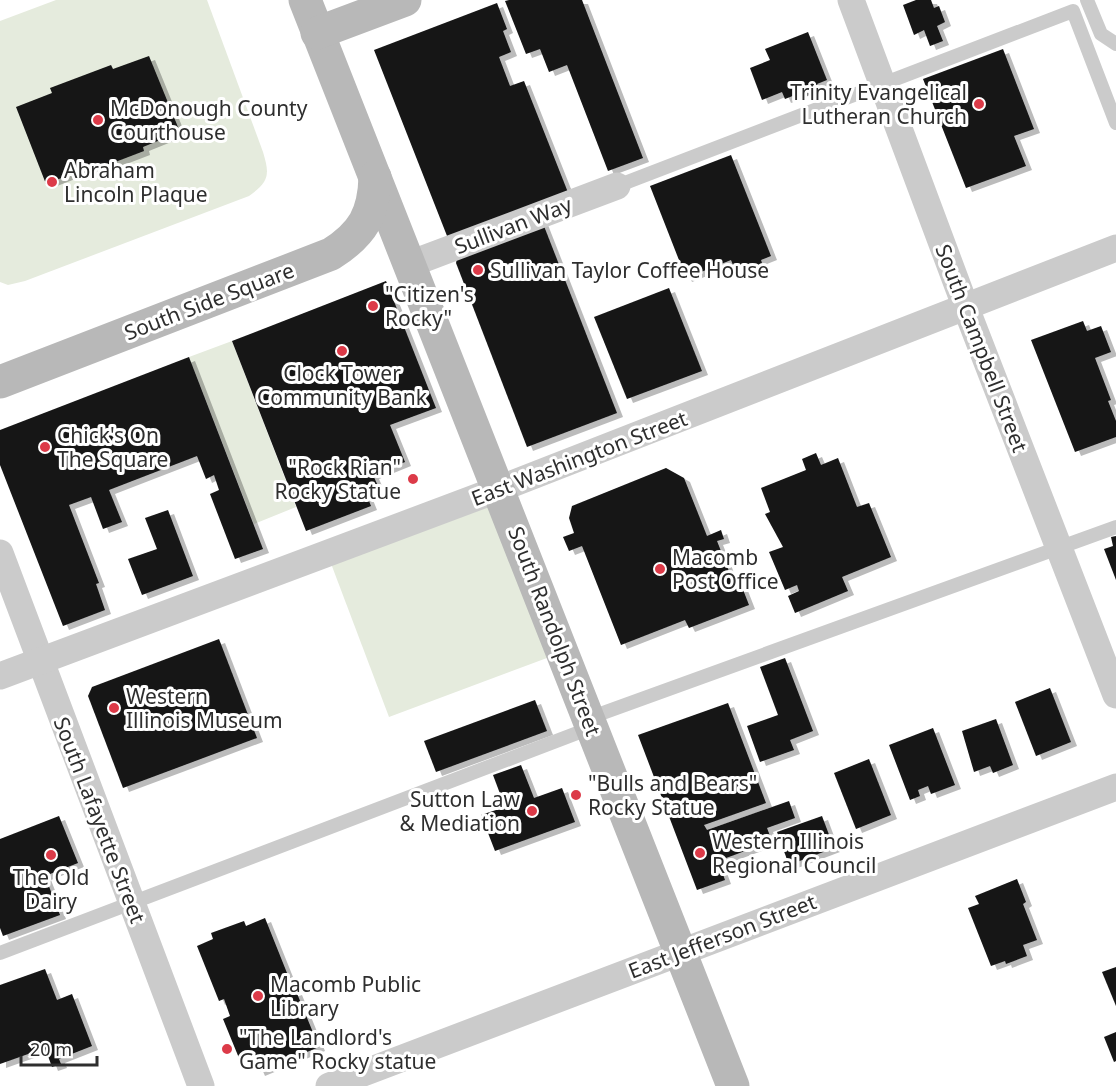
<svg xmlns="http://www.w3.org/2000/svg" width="1116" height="1086" viewBox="0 0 1116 1086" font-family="'Noto Sans',sans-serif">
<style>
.green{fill:#e5ebdd}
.building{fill:#151515;filter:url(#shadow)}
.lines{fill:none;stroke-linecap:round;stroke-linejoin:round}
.lane{stroke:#cbcbcb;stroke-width:14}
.street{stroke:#cbcbcb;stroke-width:27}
.secondary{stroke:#b8b8b8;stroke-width:33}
.poi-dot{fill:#dc3a48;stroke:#fff;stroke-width:2}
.labels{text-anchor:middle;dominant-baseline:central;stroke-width:6;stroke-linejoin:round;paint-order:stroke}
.poi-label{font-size:21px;fill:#2e2e2e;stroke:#fff;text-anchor:start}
.street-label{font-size:21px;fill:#2e2e2e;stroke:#fff}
</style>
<defs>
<filter id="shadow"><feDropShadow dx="6" dy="4" stdDeviation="0" flood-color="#0004"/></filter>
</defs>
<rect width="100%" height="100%" fill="#fff"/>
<g class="green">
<path d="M56,0H207L263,152C270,175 269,182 249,196L25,281L8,285L0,282V21Z"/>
<polygon points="232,341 296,507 254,524 189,357"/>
<polygon points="499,489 563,652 389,717 327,553"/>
</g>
<g class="building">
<polygon points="509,0 582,0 643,158 608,171 567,65 549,72 540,49 526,54 505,1"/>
<polygon points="916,0 931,0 934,8 939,6 945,22 937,26 943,41 930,46 924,30 914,35 903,5"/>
<polygon points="497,3 507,29 503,31 511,52 499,57 510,86 524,81 569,195 449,241 374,50"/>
<polygon points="808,32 827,80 817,84 820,91 807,96 805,91 785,99 782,92 762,100 750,68 770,60 765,49"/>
<polygon points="1003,49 1034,129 1014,136 1026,166 966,188 923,79"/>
<polygon points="149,56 180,132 143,147 144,151 84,174 82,170 46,184 16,107 52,93 50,88 111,65 113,69"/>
<polygon points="731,155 771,256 761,260 763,266 748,272 746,266 735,270 731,260 686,278 650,186"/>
<polygon points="542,221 617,413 527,447 456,263 458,254"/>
<polygon points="386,281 436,408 390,425 405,462 373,475 378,486 365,491 371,506 306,531 232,341"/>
<polygon points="669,288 702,371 627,399 594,317"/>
<polygon points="1083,321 1087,331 1101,326 1111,352 1095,358 1111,400 1108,401 1116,421 1116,437 1075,452 1031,340"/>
<polygon points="189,357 263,549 235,559 210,494 219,490 214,475 206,479 197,456 109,490 122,522 103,529 91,497 69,505 99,583 96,584 105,610 63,626 0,465 0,430"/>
<polygon points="816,453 821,465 838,458 857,507 869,503 891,557 842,577 848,591 795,613 788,596 799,591 797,585 785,590 769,552 783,547 765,514 770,512 761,488 806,470 802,459"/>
<polygon points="666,468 684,478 707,536 721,530 724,539 717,541 736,589 742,587 749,605 689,628 685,620 621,645 582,546 569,551 563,537 574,533 569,518 572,506"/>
<polygon points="168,510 193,576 142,595 128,559 157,549 145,518"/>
<polygon points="1116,536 1116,580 1104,549 1113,546 1111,537"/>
<polygon points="219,639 257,738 123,788 88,696 92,687"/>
<polygon points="785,658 813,731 790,740 794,750 760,762 747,726 778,715 760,667"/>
<polygon points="1050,688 1071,742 1036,756 1015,702"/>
<polygon points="535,700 547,731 436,772 424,741"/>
<polygon points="728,703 766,803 704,825 707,830 789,801 795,818 767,828 772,841 718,861 725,880 697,890 638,735"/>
<polygon points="996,719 1013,765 993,773 990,766 974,772 962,731"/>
<polygon points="933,728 955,785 931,794 928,786 918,790 920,796 910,800 889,745"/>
<polygon points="869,759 891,815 856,829 834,773"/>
<polygon points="521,765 534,798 562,788 575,822 495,851 481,815 505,807 493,775"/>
<polygon points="59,816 78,863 45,876 60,915 3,936 0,928 0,839"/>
<polygon points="822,816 834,848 789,865 777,832"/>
<polygon points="1017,879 1026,902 1023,904 1037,940 1023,945 1027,956 1006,964 1005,961 991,966 968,908 979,904 975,896"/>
<polygon points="265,918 287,973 283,975 290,993 296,991 319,1047 259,1072 253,1058 241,1063 223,1019 230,1016 224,999 219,1001 197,946 213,939 211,933 244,921 246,926"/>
<polygon points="1116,967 1116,1006 1102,972"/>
<polygon points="45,969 57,1000 72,994 92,1046 59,1059 61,1064 52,1067 45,1048 0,1064 0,985"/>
<polygon points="1116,1032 1116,1061 1114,1062 1104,1037"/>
</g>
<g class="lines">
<g class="lane">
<polyline points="1087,0 1101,34 1116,44"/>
<polyline points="617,186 1073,11 1116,123"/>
<polyline points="589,718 1116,527"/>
<polyline points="0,953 593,727"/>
</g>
<g class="street">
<polyline points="851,0 966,308 1116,695"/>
<polyline points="410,264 617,186"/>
<polyline points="0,553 201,1086"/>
<polyline points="0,676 499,489 1116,248"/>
<polyline points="329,1086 1116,787"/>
</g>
<g class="secondary">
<polyline points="305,0 733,1086"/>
<polyline points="317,33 405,0"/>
<path d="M0,382L331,254C363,234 374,214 375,177"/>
</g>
</g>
<g class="poi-dot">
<circle cx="979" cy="104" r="6"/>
<circle cx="98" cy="120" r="6"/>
<circle cx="52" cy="182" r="6"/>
<circle cx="478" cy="270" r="6"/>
<circle cx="373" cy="306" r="6"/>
<circle cx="342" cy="351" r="6"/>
<circle cx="45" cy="447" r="6"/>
<circle cx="413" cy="479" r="6"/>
<circle cx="660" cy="569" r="6"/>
<circle cx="114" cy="708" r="6"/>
<circle cx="576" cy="795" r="6"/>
<circle cx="532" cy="811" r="6"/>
<circle cx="700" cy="853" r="6"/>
<circle cx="51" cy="855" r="6"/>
<circle cx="258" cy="996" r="6"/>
<circle cx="227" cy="1049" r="6"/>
</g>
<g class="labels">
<g class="poi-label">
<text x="967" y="92" text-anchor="end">Trinity Evangelical<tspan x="967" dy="24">Lutheran Church</tspan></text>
<text x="110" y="108">McDonough County<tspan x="110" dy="24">Courthouse</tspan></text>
<text x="64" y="170">Abraham<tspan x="64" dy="24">Lincoln Plaque</tspan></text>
<text x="490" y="270">Sullivan Taylor Coffee House</text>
<text x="385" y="294">"Citizen's<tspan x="385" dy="24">Rocky"</tspan></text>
<text x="342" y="373" text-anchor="middle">Clock Tower<tspan x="342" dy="24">Community Bank</tspan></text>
<text x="57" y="435">Chick's On<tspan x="57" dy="24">The Square</tspan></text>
<text x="401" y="467" text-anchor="end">"Rock Rian"<tspan x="401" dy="24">Rocky Statue</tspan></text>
<text x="672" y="557">Macomb<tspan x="672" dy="24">Post Office</tspan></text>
<text x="126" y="696">Western<tspan x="126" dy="24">Illinois Museum</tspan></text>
<text x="588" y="783">"Bulls and Bears"<tspan x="588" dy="24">Rocky Statue</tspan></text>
<text x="520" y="799" text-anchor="end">Sutton Law<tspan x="520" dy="24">&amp; Mediation</tspan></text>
<text x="712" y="841">Western Illinois<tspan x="712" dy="24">Regional Council</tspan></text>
<text x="51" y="877" text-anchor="middle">The Old<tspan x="51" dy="24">Dairy</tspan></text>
<text x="270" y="984">Macomb Public<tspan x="270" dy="24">Library</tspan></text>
<text x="239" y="1037">"The Landlord's<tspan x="239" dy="24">Game" Rocky statue</tspan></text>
</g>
<g class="street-label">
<text transform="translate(513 225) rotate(-21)">Sullivan Way</text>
<text transform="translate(209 301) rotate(-21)">South Side Square</text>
<text transform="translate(982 348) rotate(69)">South Campbell Street</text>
<text transform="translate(579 458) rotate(-21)">East Washington Street</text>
<text transform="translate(555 631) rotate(69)">South Randolph Street</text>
<text transform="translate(100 820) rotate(69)">South Lafayette Street</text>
<text transform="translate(722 936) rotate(-21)">East Jefferson Street</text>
</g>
</g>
<path d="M21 1056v9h76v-9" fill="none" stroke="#2e2e2e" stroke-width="3"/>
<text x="30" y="1056" font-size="18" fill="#2e2e2e" stroke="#ffffff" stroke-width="4.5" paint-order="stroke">20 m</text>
</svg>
